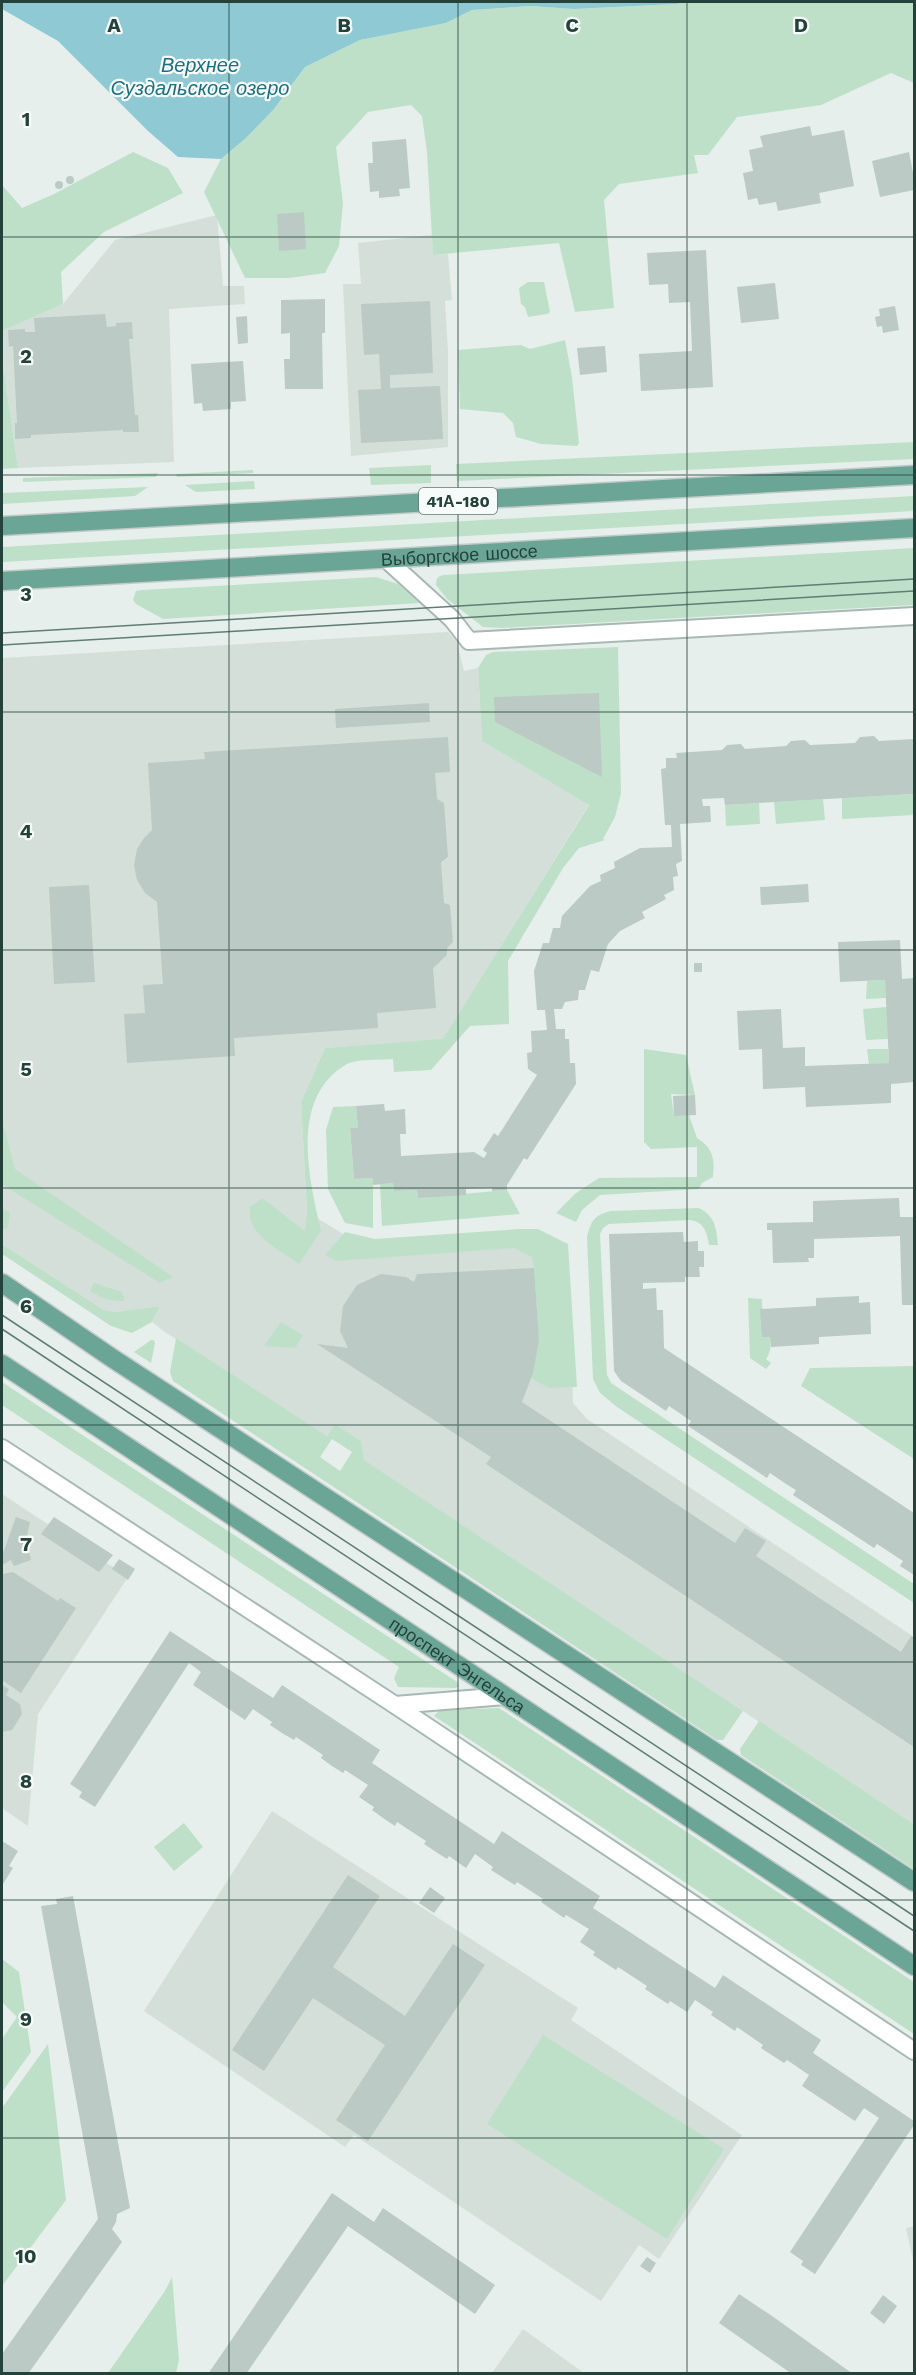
<svg xmlns="http://www.w3.org/2000/svg" width="916" height="2375" viewBox="0 0 916 2375" font-family="'Work Sans',sans-serif">
<style>
.built{fill:#d4dfda}
.green{fill:#bfe0c8;fill-rule:evenodd}
.water{fill:#8ec9d4}
.building{fill:#bbcac4}
.lines{fill:none;stroke-linecap:round;stroke-linejoin:round}
.minor-casing{stroke:#a8b8b2;stroke-width:20}
.primary-casing{stroke:#c2cac8;stroke-width:21}
.minor{stroke:#fff;stroke-width:16}
.primary{stroke:#6aa596;stroke-width:18}
.tram{stroke:#5f7d75;stroke-width:1.5}
.grid{fill:none;stroke:#24423a;stroke-width:1.5;stroke-opacity:0.55}
.labels{text-anchor:middle;dominant-baseline:central;stroke-width:4.5;stroke-linejoin:round;paint-order:stroke}
.shield{fill:#f7fbf9;stroke:#637a73;stroke-width:1.5}
.shield-label{font-size:16px;font-weight:bold;fill:#24423a}
.street-label{font-size:18px;fill:#24423a;stroke:#f7fbf9}
.water-label{font-size:20px;font-style:italic;fill:#1c6f80;stroke:#f7fbf9}
.grid-label{font-size:20px;text-anchor:middle;font-weight:bold;fill:#24423a;stroke:#f7fbf9;stroke-width:4.5;stroke-linejoin:round;paint-order:stroke}
</style>
<rect width="100%" height="100%" fill="#e6efeb"/>
<g class="built">
<polygon points="217,215 223,286 244,286 245,304 169,309 174,462 18,468 2,358 2,331 63,304 115,240"/>
<polygon points="432,235 433,255 448,254 452,300 445,301 448,352 448,447 351,456 343,284 361,284 358,243"/>
<polygon points="448,632 457,642 464,671 478,668 482,741 589,804 443,1040 325,1048 301,1102 307,1212 363,1246 520,1233 570,1299 573,1403 587,1419 914,1637 914,1824 363,1460 361,1441 335,1424 327,1436 165,1332 152,1322 160,1306 116,1312 104,1310 2,1244 2,658"/>
<polygon points="2,1494 128,1577 38,1714 28,1826 2,1808"/>
<polygon points="272,1811 578,2008 571,2020 742,2135 659,2259 639,2245 601,2301 354,2135 345,2147 144,2011"/>
<polygon points="914,2226 914,2265 906,2228"/>
<polygon points="523,2329 584,2373 492,2373"/>
</g>
<g class="green">
<polygon points="687,2 914,2 914,83 891,73 821,105 737,117 708,155 694,155 698,173 619,184 604,200 614,308 575,312 559,243 433,255 427,152 422,116 411,105 368,112 336,147 343,203 339,246 325,273 289,278 245,278 204,192 221,159 246,138 274,109 305,67 360,40 446,23 472,10 530,6 574,9 676,4"/>
<polygon points="133,152 168,168 183,193 104,232 61,272 63,304 2,331 2,185 22,208 54,194"/>
<polygon points="528,282 544,282 550,312 547,314 528,317 525,307 521,304 519,288"/>
<polygon points="565,340 572,377 579,443 577,446 541,444 516,437 513,423 503,413 460,409 458,350 521,345 530,349"/>
<polygon points="2,358 18,468 2,469"/>
<polygon points="914,442 914,459 457,481 456,464"/>
<polygon points="431,465 431,483 371,485 369,468"/>
<polygon points="253,470 253,473 177,477 176,474"/>
<polygon points="158,473 156,477 23,482 23,478"/>
<polygon points="254,481 255,489 196,492 185,485"/>
<polygon points="148,487 135,496 2,504 2,493"/>
<polygon points="914,496 914,511 2,562 2,547"/>
<path d="M914,548V605L502,628L483,627L447,599L436,585C436,578 438,576 444,575Z"/>
<polygon points="376,577 398,584 420,603 163,619 136,604 133,600 136,591 142,590"/>
<path d="M618,647L621,793L615,817L603,839L605,840L579,848L563,868L508,961L509,1024L470,1026L431,1070L394,1072L393,1059C382,1060 356,1059 347,1064C289,1097 309,1179 321,1231L299,1264C279,1249 246,1236 250,1207L262,1198L305,1231L307,1212L301,1102L325,1048L443,1039L589,805L482,741L478,668L486,655L493,652Z"/>
<polygon points="914,794 914,815 842,819 842,798"/>
<polygon points="823,799 825,820 776,824 774,802"/>
<polygon points="759,803 760,824 726,826 725,805"/>
<polygon points="885,980 886,998 866,999 867,981"/>
<polygon points="887,1007 888,1039 866,1040 863,1009"/>
<path d="M644,1049L686,1055L695,1095L671,1094L674,1116L689,1115L697,1138C713,1148 715,1159 713,1177L702,1183L699,1189L600,1195L582,1210L576,1222L556,1213L576,1193L599,1178L697,1177V1147L651,1149L644,1142Z"/>
<polygon points="867,1049 888,1049 889,1063 869,1064"/>
<polygon points="356,1106 358,1128 350,1129 354,1179 373,1178 373,1228 345,1223 328,1189 326,1130 333,1107"/>
<polygon points="2,1121 15,1169 173,1277 160,1283 3,1185"/>
<polygon points="393,1183 394,1191 417,1190 418,1198 507,1190 520,1214 382,1226 380,1184"/>
<polygon points="2,1208 10,1213 8,1228 2,1230"/>
<path d="M699,1208C715,1216 716,1227 718,1245H709C707,1232 704,1222 690,1220L609,1224L603,1228L600,1234L607,1375L611,1383L914,1584V1603L617,1407L600,1393L593,1379L587,1237C591,1221 594,1215 611,1211Z"/>
<polygon points="519,1229 538,1229 568,1244 577,1387 549,1388 531,1378 539,1340 534,1268 532,1257 514,1248 337,1261 325,1255 345,1232 375,1239"/>
<polygon points="2,1244 104,1310 116,1312 160,1306 152,1322 132,1333 111,1326 2,1254"/>
<path d="M94,1283L122,1292L125,1301C111,1301 102,1299 90,1291Z"/>
<path d="M748,1298L762,1299C760,1318 779,1341 766,1359L771,1363L766,1369L750,1358Z"/>
<polygon points="281,1322 303,1335 295,1348 264,1346"/>
<path d="M176,1338L327,1436L335,1424L361,1441L364,1460L743,1711L723,1740H717L173,1381L170,1372ZM332,1439L352,1452L340,1471L320,1457Z"/>
<polygon points="151,1340 154,1340 155,1343 151,1363 134,1352"/>
<polygon points="914,1366 914,1459 801,1386 810,1368"/>
<polygon points="2,1382 457,1682 459,1686 456,1688 398,1687 394,1678 399,1667 2,1405"/>
<polygon points="499,1708 914,1982 914,2034 434,1716 440,1710"/>
<polygon points="759,1721 914,1824 914,1869 741,1755 740,1749"/>
<polygon points="184,1823 203,1847 174,1871 154,1847"/>
<polygon points="2,1959 19,1972 31,2052 2,2092 2,2039 17,2017 2,2002"/>
<polygon points="543,2035 724,2149 667,2239 487,2124"/>
<polygon points="48,2044 66,2200 2,2286 2,2108"/>
<polygon points="172,2277 179,2360 176,2373 108,2373 165,2291"/>
</g>
<polygon class="water" points="2,2 687,2 676,4 574,9 530,6 472,10 446,23 360,40 305,67 274,109 246,138 221,159 178,157 148,131 58,41 2,9"/>
<g class="building">
<polygon points="810,126 812,136 844,130 854,186 819,193 821,203 778,211 776,202 759,205 757,198 748,200 743,173 753,171 749,150 763,147 760,136"/>
<polygon points="406,139 410,188 399,189 400,196 379,198 379,191 370,192 368,163 373,163 372,142"/>
<polygon points="909,152 914,178 914,190 880,197 872,161"/>
<circle cx="70" cy="180" r="4"/>
<circle cx="59" cy="185" r="4"/>
<polygon points="304,212 306,249 279,251 277,214"/>
<polygon points="706,250 713,387 641,391 639,354 692,351 690,302 669,303 668,284 649,285 647,253"/>
<polygon points="775,283 779,319 741,323 737,287"/>
<polygon points="325,299 325,333 322,333 323,389 285,389 284,359 290,359 290,333 281,334 281,300"/>
<polygon points="430,301 433,373 390,375 390,388 440,386 443,439 361,443 358,390 381,389 379,354 364,355 361,304"/>
<polygon points="895,306 899,330 883,333 882,326 877,327 875,317 880,316 879,309"/>
<polygon points="105,314 107,327 116,326 116,323 132,322 133,339 129,339 135,415 138,415 139,432 123,432 123,430 31,435 31,438 15,439 15,423 17,423 13,346 9,347 8,330 25,329 25,332 35,332 34,318"/>
<polygon points="247,316 248,343 238,344 236,317"/>
<polygon points="605,346 607,372 580,375 577,348"/>
<polygon points="243,361 246,401 231,402 231,409 203,411 202,403 194,404 191,364"/>
<polygon points="599,693 602,777 495,722 494,697"/>
<polygon points="429,703 430,722 336,728 335,709"/>
<polygon points="874,736 879,741 914,739 914,794 725,805 724,798 702,799 703,806 710,806 711,822 680,824 682,861 676,864 678,876 673,877 674,890 664,895 666,899 642,912 645,918 620,931 608,944 599,972 591,970 585,990 579,990 578,1000 565,1002 562,1009 554,1009 556,1029 565,1029 565,1039 569,1039 570,1063 575,1063 576,1084 527,1160 524,1158 507,1185 507,1190 492,1191 492,1188 466,1189 466,1195 418,1198 417,1190 394,1191 393,1183 373,1185 373,1178 354,1179 350,1128 358,1128 356,1106 384,1104 385,1111 405,1109 406,1134 400,1134 401,1156 474,1152 484,1158 487,1153 483,1150 494,1133 498,1136 537,1075 528,1069 527,1053 532,1052 531,1031 547,1030 545,1010 537,1010 534,971 543,943 549,943 553,928 560,928 562,916 590,886 601,881 600,875 615,868 614,862 640,848 672,847 671,825 665,825 661,769 666,768 666,758 677,758 676,753 722,750 727,745 741,744 745,749 786,746 791,741 805,740 810,745 855,743 860,737"/>
<polygon points="448,737 450,772 435,773 437,799 444,803 448,857 441,862 444,903 450,905 453,942 447,948 447,955 433,968 436,1008 377,1013 378,1028 234,1038 235,1056 127,1063 124,1014 145,1013 143,985 163,984 157,902 145,893 137,880 134,865 137,849 144,838 152,830 148,763 205,759 204,752"/>
<polygon points="808,884 809,902 761,905 760,887"/>
<polygon points="89,885 95,982 54,984 49,887"/>
<polygon points="900,940 902,979 914,978 914,1082 891,1084 891,1103 806,1107 805,1087 763,1089 762,1049 739,1050 737,1011 781,1009 783,1048 805,1047 805,1066 889,1063 885,980 840,982 838,942"/>
<rect x="694" y="963" width="8" height="9"/>
<polygon points="695,1095 696,1115 674,1116 673,1096"/>
<polygon points="899,1198 900,1217 914,1217 914,1305 902,1305 900,1236 814,1239 814,1258 808,1258 809,1262 773,1263 772,1230 767,1230 767,1223 813,1222 813,1201"/>
<polygon points="683,1232 684,1242 698,1241 698,1251 704,1251 704,1267 699,1267 700,1277 685,1277 685,1282 643,1283 643,1289 656,1288 657,1310 663,1310 664,1348 914,1513 914,1575 900,1566 903,1561 877,1544 874,1548 793,1495 796,1490 786,1484 770,1473 767,1478 688,1426 691,1421 669,1406 666,1411 621,1381 614,1371 609,1234"/>
<polygon points="534,1268 539,1340 533,1373 522,1402 735,1543 745,1528 766,1541 756,1556 901,1652 911,1636 914,1638 914,1747 486,1464 491,1457 317,1344 348,1348 340,1331 343,1306 357,1285 381,1274 406,1277 414,1282 417,1274"/>
<polygon points="859,1296 859,1303 870,1302 871,1334 819,1337 819,1344 771,1347 770,1337 762,1337 760,1309 816,1306 816,1298"/>
<polygon points="16,1517 30,1522 26,1541 31,1560 14,1566 11,1560 2,1565 3,1553"/>
<polygon points="54,1517 113,1555 99,1572 41,1534"/>
<polygon points="119,1559 135,1569 128,1580 112,1569"/>
<polygon points="13,1572 58,1601 60,1598 76,1608 21,1693 2,1680 2,1574"/>
<polygon points="170,1631 273,1698 282,1685 380,1750 372,1763 494,1844 502,1831 600,1896 593,1908 715,1988 723,1975 821,2040 813,2053 914,2121 914,2125 815,2274 801,2265 803,2261 790,2252 879,2118 864,2108 855,2121 802,2086 809,2075 787,2060 784,2063 761,2048 763,2045 737,2027 735,2031 711,2015 713,2012 695,2000 687,2012 670,2001 668,2004 645,1989 647,1986 618,1967 616,1970 593,1955 595,1952 580,1942 589,1929 566,1915 564,1918 541,1902 543,1899 517,1882 515,1885 491,1870 493,1867 475,1854 466,1868 449,1856 447,1859 436,1852 424,1844 426,1841 397,1822 395,1826 383,1818 372,1810 374,1807 359,1797 368,1785 345,1770 343,1773 332,1766 321,1758 323,1755 296,1737 294,1740 282,1733 270,1725 272,1722 253,1709 245,1720 193,1685 201,1672 189,1663 95,1807 79,1797 82,1792 70,1784"/>
<polygon points="2,1685 9,1689 6,1695 20,1704 22,1714 12,1730 2,1732"/>
<polygon points="2,1841 18,1851 9,1866 13,1868 3,1884 2,1882"/>
<polygon points="348,1875 380,1896 333,1967 405,2016 453,1944 485,1965 368,2141 336,2120 385,2045 313,1998 264,2071 232,2050"/>
<polygon points="430,1887 445,1898 434,1913 419,1903"/>
<polygon points="73,1896 130,2208 117,2214 116,2222 112,2229 122,2242 28,2374 2,2374 2,2354 98,2219 41,1906 57,1904 56,1899"/>
<polygon points="332,2193 374,2222 383,2208 495,2285 475,2314 348,2226 246,2374 208,2374"/>
<polygon points="647,2257 656,2263 650,2273 640,2266"/>
<polygon points="739,2294 772,2316 853,2374 792,2374 719,2323"/>
<polygon points="883,2295 897,2306 884,2324 870,2313"/>
</g>
<g class="lines">
<g class="minor-casing">
<g id="minor">
<polyline points="386,559 452,619 469,641 914,616"/>
<polyline points="2,1448 395,1705 914,2051"/>
<polyline points="395,1705 505,1696"/>
</g>
</g>
<g class="primary-casing">
<g id="primary">
<polyline points="2,526 914,475"/>
<path id="s1" d="M2,581L914,528"/>
<polyline points="2,1283 112,1358 914,1882"/>
<path id="s2" d="M2,1364L914,1966"/>
</g>
</g>
<use href="#minor" class="minor"/>
<use href="#primary" class="primary"/>
<g class="tram">
<polyline points="2,633 914,579"/>
<polyline points="2,645 914,591"/>
<polyline points="2,1315 914,1916"/>
<polyline points="2,1329 914,1931"/>
</g>
</g>
<path class="grid" d="M229,2V2374M458,2V2374M687,2V2374M2,237H914M2,475H914M2,712H914M2,950H914M2,1188H914M2,1425H914M2,1662H914M2,1900H914M2,2138H914"/>
<g class="labels">
<rect class="shield" x="419" y="488" width="78" height="26" rx="4.5"/>
<g class="shield-label">
<text x="458" y="501">41А-180</text>
</g>
<g class="street-label">
<text stroke="none"><textPath href="#s1" startOffset="458">Выборгское шоссе</textPath></text>
<text stroke="none"><textPath href="#s2" startOffset="546">проспект Энгельса</textPath></text>
</g>
<g class="water-label">
<text x="200" y="65">Верхнее<tspan x="200" dy="23">Суздальское озеро</tspan></text>
</g>
</g>
<g class="grid-label">
<text x="114" y="32">A</text>
<text x="344" y="32">B</text>
<text x="572" y="32">C</text>
<text x="801" y="32">D</text>
<text x="26" y="126">1</text>
<text x="26" y="363">2</text>
<text x="26" y="601">3</text>
<text x="26" y="838">4</text>
<text x="26" y="1076">5</text>
<text x="26" y="1313">6</text>
<text x="26" y="1551">7</text>
<text x="26" y="1788">8</text>
<text x="26" y="2026">9</text>
<text x="26" y="2263">10</text>
</g>
<rect width="916" height="2375" fill="none" stroke="#24423a" stroke-width="6"/>
</svg>
